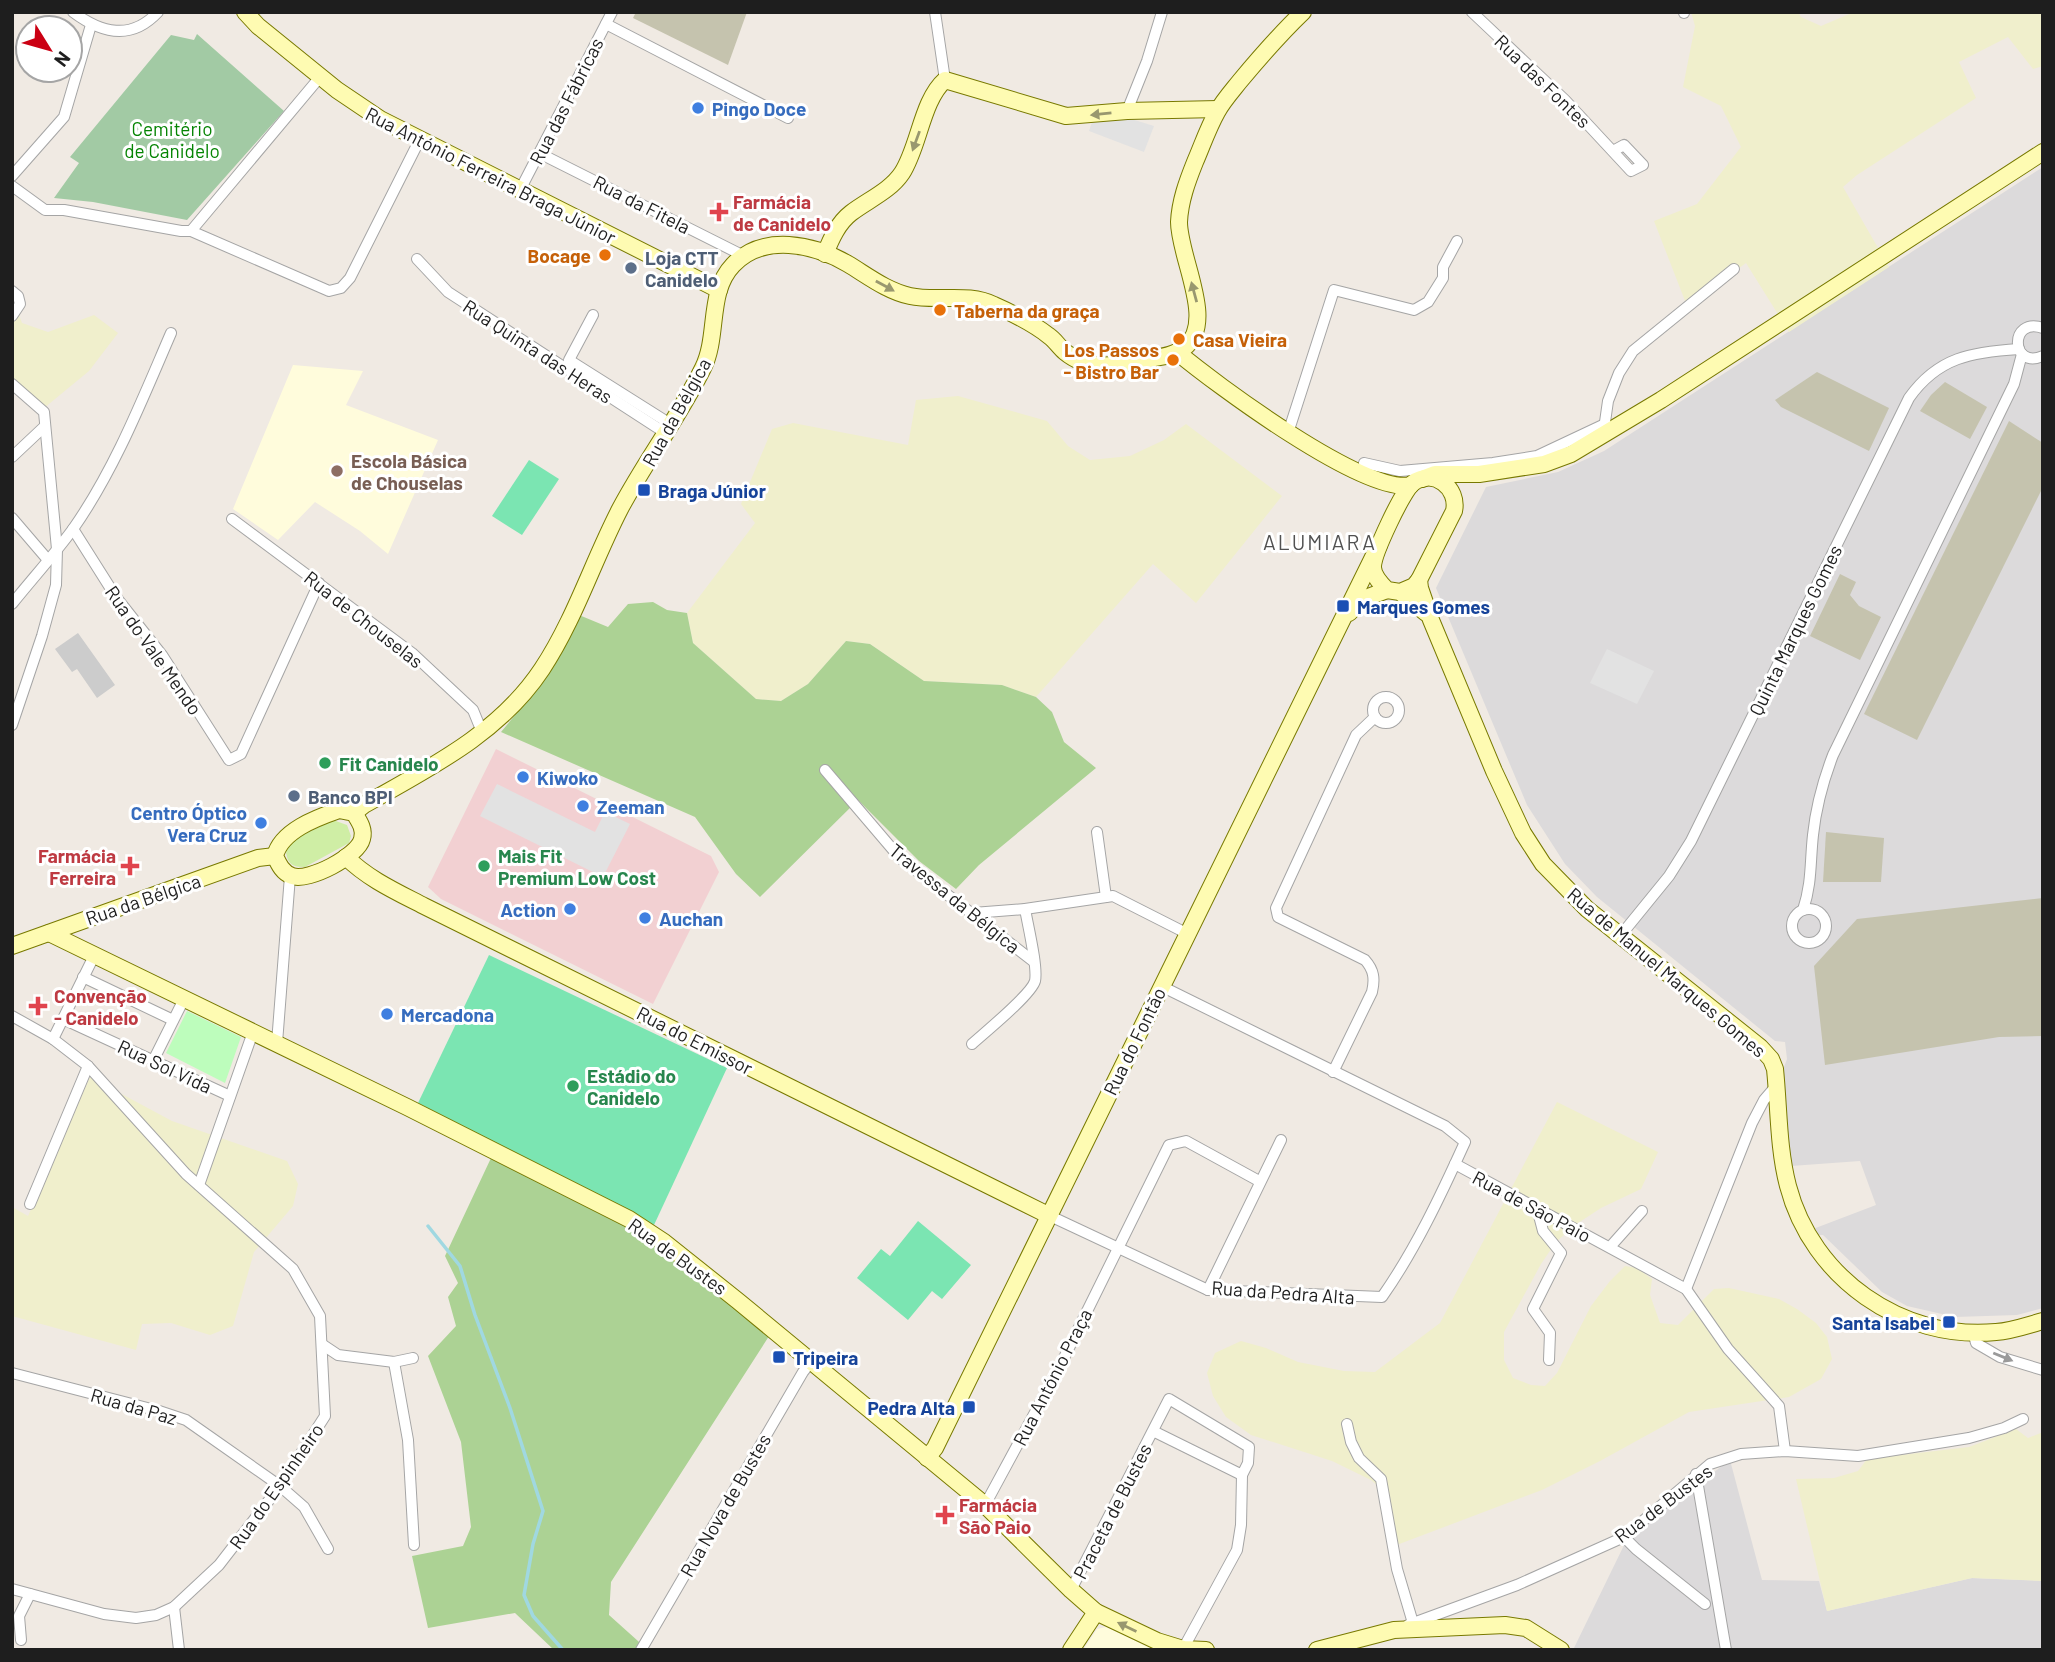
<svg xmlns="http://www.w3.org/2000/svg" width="2055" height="1662" viewBox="0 0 2055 1662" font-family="Barlow,sans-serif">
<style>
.residential{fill:#dcdadb}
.commercial{fill:#f2d0d2}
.education{fill:#fffcdc}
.religious{fill:#ccc}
.construction{fill:#c5c3ae}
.farmland{fill:#f0efcc}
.grass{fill:#cfeea5}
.forest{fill:#acd294}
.cemetery{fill:#a2caa4}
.park{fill:#bdfdbc}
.pitch{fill:#7be5b2}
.parking{fill:#e2e2e2}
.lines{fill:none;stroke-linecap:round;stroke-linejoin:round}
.stream{stroke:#a0d8e1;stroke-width:3.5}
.street-casing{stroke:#a5a5a5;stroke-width:12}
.secondary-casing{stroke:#787900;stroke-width:18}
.street{stroke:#fff;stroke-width:10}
.secondary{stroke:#fefbb2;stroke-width:16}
.oneway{fill:#99986f}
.oneway2{fill:#9a9a9a}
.shop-dot{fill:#3f7fe0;stroke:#fff;stroke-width:2.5}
.health-dot{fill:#e0444e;stroke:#fff;stroke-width:2.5}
.food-dot{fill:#e8710a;stroke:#fff;stroke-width:2.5}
.service-dot{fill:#5c6f8a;stroke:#fff;stroke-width:2.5}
.education-dot{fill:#8d6e63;stroke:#fff;stroke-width:2.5}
.transit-dot{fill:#1a4fb4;stroke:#fff;stroke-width:2.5}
.leisure-dot{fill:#2e9e5b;stroke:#fff;stroke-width:2.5}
.labels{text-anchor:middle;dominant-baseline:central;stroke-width:6;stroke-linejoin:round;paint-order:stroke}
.street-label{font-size:19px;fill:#1e1e1e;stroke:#fff}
.shop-label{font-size:19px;font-weight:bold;fill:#366cbe;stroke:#fff;text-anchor:start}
.park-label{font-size:19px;fill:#058403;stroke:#fff}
.health-label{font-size:19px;font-weight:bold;fill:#be3a42;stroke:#fff;text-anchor:start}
.food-label{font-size:19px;font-weight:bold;fill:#c56008;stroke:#fff;text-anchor:end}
.service-label{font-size:19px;font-weight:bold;fill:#4e5e75;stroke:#fff;text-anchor:start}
.education-label{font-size:19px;font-weight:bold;fill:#785e54;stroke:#fff;text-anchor:start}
.transit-label{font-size:19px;font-weight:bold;fill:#164399;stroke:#fff;text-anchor:start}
.leisure-label{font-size:19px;font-weight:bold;fill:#27864d;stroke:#fff;text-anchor:start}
.neighbourhood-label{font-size:21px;letter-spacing:2px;fill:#515151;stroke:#fff}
</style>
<rect width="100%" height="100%" fill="#f0eae3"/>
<g class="residential">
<polygon points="2043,167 2043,1308 2017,1315 1955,1317 1907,1306 1882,1292 1823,1235 1817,1235 1813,1229 1876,1205 1860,1161 1791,1166 1781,1075 1787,1059 1785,1042 1775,1041 1597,897 1565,864 1527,805 1436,588 1486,487 1558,472 1604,451"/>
<polygon points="1730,1460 1762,1580 1819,1581 1827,1611 1972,1578 2043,1581 2043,1650 1573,1650 1628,1537"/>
</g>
<polygon class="commercial" points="496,749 711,856 719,872 653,1004 441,899 428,887"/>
<g class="education">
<polygon points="293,365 363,371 346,405 438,440 388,554 360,531 315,502 278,540 233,509"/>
<polygon points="1106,1627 1159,1650 1083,1650 1097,1629"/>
</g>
<polygon class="religious" points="78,633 115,685 97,698 77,669 72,672 55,649"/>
<g class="construction">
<polygon points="636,12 747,12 728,65 633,18"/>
<polygon points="1817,372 1889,408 1869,451 1781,407 1775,400"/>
<polygon points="1945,382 1987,407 1970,439 1920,411 1931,395"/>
<polygon points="2009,421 2043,443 2043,487 1917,740 1864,714"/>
<polygon points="1840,574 1856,582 1850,595 1859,606 1881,617 1860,660 1810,636"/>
<polygon points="1826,832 1884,838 1881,882 1823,882"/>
<polygon points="2043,898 2043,1036 1999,1037 1825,1065 1814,966 1857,919"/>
</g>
<g class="farmland">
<polygon points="1691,12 1798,12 1801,17 1821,26 1854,12 2043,12 2043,66 2033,69 2008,37 1959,62 1976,98 1857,175 1843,187 1889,267 1789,332 1746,263 1687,306 1654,221 1697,204 1741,147 1721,106 1683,87 1695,26"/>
<polygon points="12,296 22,323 48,332 94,315 118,333 89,371 38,413 12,391"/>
<polygon points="958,396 1047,421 1068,446 1090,460 1130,456 1164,440 1186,424 1282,496 1196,603 1153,564 1036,697 1002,685 924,681 870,644 846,641 808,684 781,701 756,699 693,643 687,613 755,523 741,504 772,429 793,423 908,445 916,400"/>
<polygon points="90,1077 172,1121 287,1161 298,1184 293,1206 254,1252 233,1326 210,1335 171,1323 142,1324 136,1350 12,1316 12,1207 28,1216"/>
<polygon points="1557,1102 1658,1152 1641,1189 1601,1208 1575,1225 1556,1242 1541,1264 1504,1332 1504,1360 1513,1378 1531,1385 1545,1386 1557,1373 1591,1306 1610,1281 1625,1266 1637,1268 1652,1279 1650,1295 1660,1323 1678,1325 1714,1289 1729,1288 1779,1299 1797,1309 1816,1323 1827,1337 1832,1359 1821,1379 1789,1397 1689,1412 1600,1461 1542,1490 1394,1546 1390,1497 1371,1480 1332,1461 1251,1435 1226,1417 1213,1396 1207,1373 1215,1353 1241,1341 1266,1348 1298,1362 1344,1371 1375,1372 1440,1323"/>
<polygon points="2016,1429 2028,1438 2043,1432 2043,1581 1972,1578 1827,1611 1796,1479 1834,1478 1858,1471 1867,1459 1969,1447"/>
</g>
<path class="grass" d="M333,820L347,825L351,836L349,843L305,867C292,868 286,862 286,850L293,840Z"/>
<g class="forest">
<polygon points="653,602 667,610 687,613 693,643 756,699 781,701 808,684 846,641 870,644 924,681 1002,685 1036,697 1052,712 1064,742 1096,768 979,865 956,889 919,861 858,800 760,897 736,874 695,817 501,732 530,697 579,615 608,627 628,604"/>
<polygon points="491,1158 650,1232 771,1333 611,1582 609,1615 648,1650 554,1650 515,1613 428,1628 412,1556 463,1546 471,1527 461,1442 428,1356 456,1326 448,1297 458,1283 445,1256"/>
</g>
<polygon class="cemetery" points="197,34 284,111 187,220 93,202 54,198 79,163 70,157 171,35 194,40"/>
<polygon class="park" points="187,1011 241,1037 225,1083 166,1053"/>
<g class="pitch">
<polygon points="529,460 559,479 522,535 492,516"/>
<polygon points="489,955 727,1068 654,1225 418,1103"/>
<polygon points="918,1221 971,1265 942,1299 932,1291 908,1320 857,1278 881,1249 890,1256"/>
</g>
<g class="parking">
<polygon points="1128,118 1154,126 1144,152 1089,131 1092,122"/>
<polygon points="1607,649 1654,671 1637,704 1590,683"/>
<polygon points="497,784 595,832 605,812 630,824 603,877 480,816"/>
</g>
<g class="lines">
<polyline class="stream" points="428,1226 460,1266 475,1315 510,1408 543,1511 533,1544 524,1595 533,1616 563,1650"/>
<g class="street-casing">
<g id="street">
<path d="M73,12C101,33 131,41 158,12"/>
<polyline points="935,12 945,80"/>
<polyline points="1472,12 1565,100 1631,171 1643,165 1624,145 1613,151"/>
<polyline points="1684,12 1684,13"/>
<polyline points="606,24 788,118"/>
<polyline points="1127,111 1147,61 1162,12"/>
<polyline points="539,153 744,256"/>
<polyline points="12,176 64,117 91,25"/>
<polyline points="12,186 45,210 64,210 181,231 191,231 329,291 341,288 350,278 420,139"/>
<polyline points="520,190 612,12"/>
<polyline points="191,231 320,77"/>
<polyline points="417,259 448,292 667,434"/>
<polyline points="12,291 18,296 20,304 12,316"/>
<polyline points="593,315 569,360 672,425"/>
<path d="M2043,328C2009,316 2010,370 2043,356"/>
<polyline points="12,384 44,412 57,549 56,585 42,636 12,725"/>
<polyline points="1604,429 1608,401 1619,373 1633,351 1734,269"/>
<polyline points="1288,433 1334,290 1414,310 1428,302 1443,278 1443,267 1457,241"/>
<polyline points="12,457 45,426"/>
<polyline points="1364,463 1400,471 1493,463 1537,456 1605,424"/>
<polyline points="12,518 48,560"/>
<polyline points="232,519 412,653 473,710 482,732"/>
<polyline points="73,529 116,597 162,655 229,760 241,754 319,583"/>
<path d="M12,604C32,579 54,555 73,529C115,469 142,400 171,333"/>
<circle cx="1386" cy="710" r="13"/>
<polyline points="825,770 900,858 1033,961"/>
<polyline points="1097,832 1106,897"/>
<circle cx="1809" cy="926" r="17"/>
<path d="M1803,910C1812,883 1810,862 1813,835C1816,807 1823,781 1833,755L2014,384L2022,354"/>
<polyline points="973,913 1025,909 1113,896 1186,933"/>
<path d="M1621,935L1669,876L1691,841L1909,398C1938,357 1972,352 2019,349"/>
<polyline points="83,977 173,1020"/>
<polyline points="12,1016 53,1039 88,1066 186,1174 293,1269 320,1316 325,1416 280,1486 219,1565 174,1607 156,1615 136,1618 104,1614 12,1589"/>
<polyline points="63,1019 230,1096"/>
<polyline points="53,1039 94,956"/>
<polyline points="277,1043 290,876"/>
<path d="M972,1044C984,1033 1031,995 1035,981C1038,967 1028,926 1025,909"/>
<polyline points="153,1061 184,999"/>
<path d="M1333,1072L1372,992C1375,979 1374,970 1365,960L1278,917L1276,908L1356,735L1375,717"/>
<polyline points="1455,1164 1686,1289 1728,1349 1779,1406 1785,1451"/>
<polyline points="199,1185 253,1032"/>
<polyline points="30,1204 88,1066"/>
<polyline points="1537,1208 1543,1231 1561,1253 1533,1309 1550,1333 1549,1360"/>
<path d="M1048,1215L1208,1290L1382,1297C1415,1250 1441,1195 1465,1142L1445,1126L1161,986"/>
<polyline points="1610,1247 1642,1211"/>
<polyline points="1686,1289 1752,1123 1764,1100 1776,1086"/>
<polyline points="1208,1290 1281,1140"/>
<polyline points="1973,1332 1976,1343 2000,1357 2043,1370"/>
<polyline points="323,1345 338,1355 394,1362 413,1358"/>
<polyline points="394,1362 408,1440 414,1545"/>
<polyline points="12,1373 159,1411 186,1420 280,1486 304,1507 328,1549"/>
<polyline points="1347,1424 1351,1442 1359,1458 1381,1479 1397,1569 1413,1623"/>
<polyline points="1696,1474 1726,1650"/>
<polyline points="985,1505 1059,1368 1169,1145 1186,1141 1259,1181"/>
<polyline points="1624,1537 1636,1549 1705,1604"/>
<polyline points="1071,1590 1169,1399 1249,1447 1248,1463 1242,1475 1153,1431"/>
<polyline points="174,1607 179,1650"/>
<polyline points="1408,1625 1517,1585 1624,1537 1710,1464 1741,1454 1785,1451 1858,1456 1969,1438 2004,1428 2023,1419"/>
<polyline points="21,1640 19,1616 30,1594"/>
<polyline points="1183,1649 1237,1550 1241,1525 1242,1475"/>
<polyline points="641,1650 803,1372 811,1362"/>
</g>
</g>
<g class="secondary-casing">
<g id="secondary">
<polyline points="245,12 258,26 337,90 380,119 719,290"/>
<path d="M825,254C831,239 838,223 851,213C868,200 890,191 902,173C919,147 922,100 945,80L1066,116L1127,111L1218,109"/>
<path d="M1177,352C1214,383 1366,496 1411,485"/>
<polyline points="1422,479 1435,474 1479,474 1544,464 1571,454 1661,400 2043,152"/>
<path d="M1419,580L1420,588L1431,620L1494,771L1523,833L1543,864L1587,909L1760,1047L1771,1059L1775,1069C1779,1108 1778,1148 1788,1186C1812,1278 1902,1341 1996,1332C2012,1331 2028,1325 2043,1321"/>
<path d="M1400,592L1414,586L1419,580L1454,511C1459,488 1434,468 1413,483C1403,490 1373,554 1373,567C1373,576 1381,584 1387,590L1400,592L1426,613"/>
<polyline points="1349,613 1363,599 1387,590"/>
<path d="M339,810L354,813C359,821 365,829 362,839C358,856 309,882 292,876C283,873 279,865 275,856C281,831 316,818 339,810Z"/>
<path d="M354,813L364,805C429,768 499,734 542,669C575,619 593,561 620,509C646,460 679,417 703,368C719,336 707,292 733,265C763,233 814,244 848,264C868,276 887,291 910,296C938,302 968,292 994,305C1012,313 1033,323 1049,336C1055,340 1059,347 1065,352C1088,371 1113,366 1139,361C1153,358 1172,357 1184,348C1217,323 1179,258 1179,222C1180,201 1187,182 1195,162C1202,146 1208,128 1217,112C1223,101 1232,91 1240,81C1260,57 1280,34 1303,12"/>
<path d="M346,857C368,879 397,892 424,906L1048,1215"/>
<polyline points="49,933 407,1107 629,1219 664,1242 738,1301 985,1505 1071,1590 1096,1612 1157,1641 1183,1649 1206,1650"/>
<polyline points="12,946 258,858 275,856"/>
<polyline points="927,1458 935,1448 1379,545"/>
<polyline points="1071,1650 1096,1612"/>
<polyline points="1317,1650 1394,1630 1505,1625 1526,1628 1561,1650"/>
</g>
</g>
<use href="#street" class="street"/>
<use href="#secondary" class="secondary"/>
</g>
<defs><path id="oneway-solid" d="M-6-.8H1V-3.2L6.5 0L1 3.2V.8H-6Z" transform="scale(1.75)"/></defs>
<g class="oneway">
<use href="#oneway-solid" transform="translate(1101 114) rotate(174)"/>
<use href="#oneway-solid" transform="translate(916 141) rotate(110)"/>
<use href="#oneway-solid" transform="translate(885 286) rotate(29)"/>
<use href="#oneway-solid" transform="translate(1194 292) rotate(-105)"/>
<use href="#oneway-solid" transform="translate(1127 1627) rotate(-154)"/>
</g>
<use class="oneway2" href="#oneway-solid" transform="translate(2003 1357) rotate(22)"/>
<g class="shop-dot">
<circle cx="698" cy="108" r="7"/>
<circle cx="523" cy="777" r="7"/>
<circle cx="583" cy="806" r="7"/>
<circle cx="261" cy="823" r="7"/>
<circle cx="570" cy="909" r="7"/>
<circle cx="645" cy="918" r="7"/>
<circle cx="387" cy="1014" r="7"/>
</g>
<g class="health-dot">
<path d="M715.5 201.5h7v7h7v7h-7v7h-7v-7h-7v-7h7z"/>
<path d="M126.5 855.5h7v7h7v7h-7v7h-7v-7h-7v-7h7z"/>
<path d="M34.5 995.5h7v7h7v7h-7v7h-7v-7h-7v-7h7z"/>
<path d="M941.5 1504.5h7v7h7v7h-7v7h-7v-7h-7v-7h7z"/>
</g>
<g class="food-dot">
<circle cx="605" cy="255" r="7"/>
<circle cx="940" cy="310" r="7"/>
<circle cx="1179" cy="339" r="7"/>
<circle cx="1173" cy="360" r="7"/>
</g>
<g class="service-dot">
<circle cx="631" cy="268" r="7"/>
<circle cx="294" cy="796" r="7"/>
</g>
<circle class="education-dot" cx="337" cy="471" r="7"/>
<g class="transit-dot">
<rect x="637" y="483" width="14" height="14" rx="3.5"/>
<rect x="1336" y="599" width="14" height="14" rx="3.5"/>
<rect x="1942" y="1315" width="14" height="14" rx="3.5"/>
<rect x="772" y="1350" width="14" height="14" rx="3.5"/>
<rect x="962" y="1400" width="14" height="14" rx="3.5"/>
</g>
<g class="leisure-dot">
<circle cx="325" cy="763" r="7"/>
<circle cx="484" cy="866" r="7"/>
<circle cx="573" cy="1086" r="7"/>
</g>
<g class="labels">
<g class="street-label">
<text transform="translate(1543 81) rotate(44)">Rua das Fontes</text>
<text transform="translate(566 101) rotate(-63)">Rua das Fábricas</text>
<text transform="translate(491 175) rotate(27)">Rua António Ferreira Braga Júnior</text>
<text transform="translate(642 204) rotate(27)">Rua da Fitela</text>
<text transform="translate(538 351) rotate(33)">Rua Quinta das Heras</text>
<text transform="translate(676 412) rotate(-61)">Rua da Bélgica</text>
<text transform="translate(364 619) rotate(38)">Rua de Chouselas</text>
<text transform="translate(1795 630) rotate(-64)">Quinta Marques Gomes</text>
<text transform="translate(154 650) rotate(55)">Rua do Vale Mendo</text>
<text transform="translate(955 898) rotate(39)">Travessa da Bélgica</text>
<text transform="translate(143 899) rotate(-19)">Rua da Bélgica</text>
<text transform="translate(1667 972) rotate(40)">Rua de Manuel Marques Gomes</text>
<text transform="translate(695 1040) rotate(27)">Rua do Emissor</text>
<text transform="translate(1134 1041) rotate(-64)">Rua do Fontão</text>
<text transform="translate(165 1066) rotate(25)">Rua Sol Vida</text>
<text transform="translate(1532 1206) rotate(28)">Rua de São Paio</text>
<text transform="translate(678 1256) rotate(36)">Rua de Bustes</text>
<text transform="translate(1283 1292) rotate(4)">Rua da Pedra Alta</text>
<text transform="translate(1052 1377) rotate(-63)">Rua António Praça</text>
<text transform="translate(134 1406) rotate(16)">Rua da Paz</text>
<text transform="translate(276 1486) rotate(-55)">Rua do Espinheiro</text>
<text transform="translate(1663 1503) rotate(-37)">Rua de Bustes</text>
<text transform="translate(725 1505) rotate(-60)">Rua Nova de Bustes</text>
<text transform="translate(1112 1511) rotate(-63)">Praceta de Bustes</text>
</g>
<g class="shop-label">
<text x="712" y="108">Pingo Doce</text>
<text x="537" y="777">Kiwoko</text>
<text x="597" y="806">Zeeman</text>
<text x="247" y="812" text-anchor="end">Centro Óptico<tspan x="247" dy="22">Vera Cruz</tspan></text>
<text x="556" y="909" text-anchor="end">Action</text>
<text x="659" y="918">Auchan</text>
<text x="401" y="1014">Mercadona</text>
</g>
<g class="park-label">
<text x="172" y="128">Cemitério<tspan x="172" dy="22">de Canidelo</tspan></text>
</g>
<g class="health-label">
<text x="733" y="201">Farmácia<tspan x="733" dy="22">de Canidelo</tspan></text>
<text x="116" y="855" text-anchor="end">Farmácia<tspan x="116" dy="22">Ferreira</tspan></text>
<text x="54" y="995">Convenção<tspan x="54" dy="22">- Canidelo</tspan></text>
<text x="959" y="1504">Farmácia<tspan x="959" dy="22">São Paio</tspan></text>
</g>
<g class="food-label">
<text x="591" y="255">Bocage</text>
<text x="954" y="310" text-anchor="start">Taberna da graça</text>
<text x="1193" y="339" text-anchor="start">Casa Vieira</text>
<text x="1159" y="349">Los Passos<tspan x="1159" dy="22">- Bistro Bar</tspan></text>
</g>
<g class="service-label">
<text x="645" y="257">Loja CTT<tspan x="645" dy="22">Canidelo</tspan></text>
<text x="308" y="796">Banco BPI</text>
</g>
<g class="education-label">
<text x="351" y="460">Escola Básica<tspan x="351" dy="22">de Chouselas</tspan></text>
</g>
<g class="transit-label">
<text x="658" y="490">Braga Júnior</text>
<text x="1357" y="606">Marques Gomes</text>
<text x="1935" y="1322" text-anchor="end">Santa Isabel</text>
<text x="793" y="1357">Tripeira</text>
<text x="955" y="1407" text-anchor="end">Pedra Alta</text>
</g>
<g class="leisure-label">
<text x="339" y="763">Fit Canidelo</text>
<text x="498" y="855">Mais Fit<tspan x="498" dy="22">Premium Low Cost</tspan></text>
<text x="587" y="1075">Estádio do<tspan x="587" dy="22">Canidelo</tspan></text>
</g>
<g class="neighbourhood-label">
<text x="1320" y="541">ALUMIARA</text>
</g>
</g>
<rect width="2055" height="1662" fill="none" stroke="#1e1e1e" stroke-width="28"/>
<g transform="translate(49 49) rotate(127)"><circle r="33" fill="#ffffff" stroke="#a5a5a5" stroke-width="2"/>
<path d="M0-5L12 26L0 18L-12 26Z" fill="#cb0013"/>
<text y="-10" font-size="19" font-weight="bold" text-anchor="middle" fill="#1e1e1e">N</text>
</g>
</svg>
